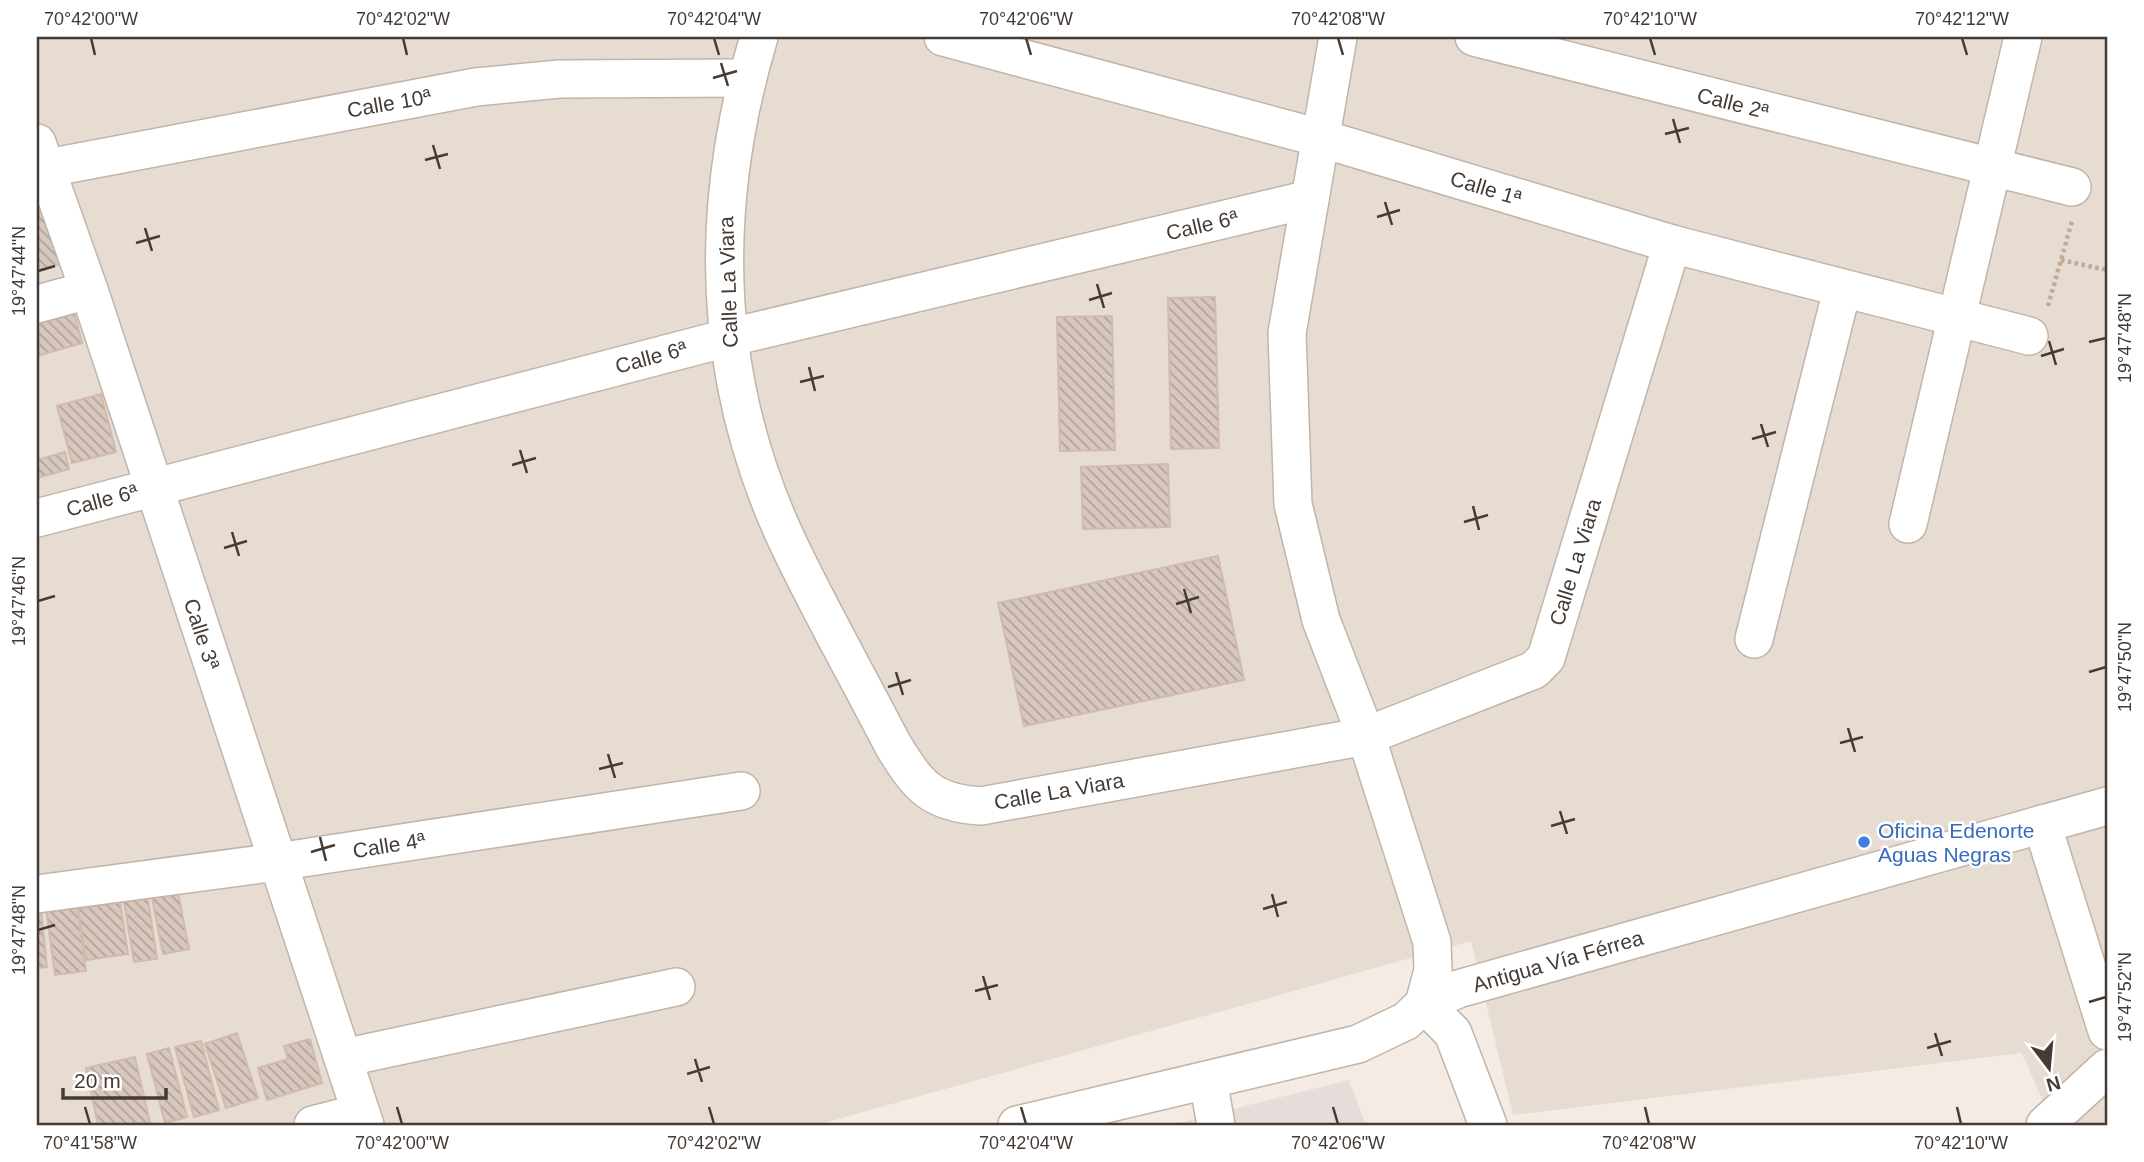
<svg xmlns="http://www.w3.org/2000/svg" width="2144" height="1162" viewBox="0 0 2144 1162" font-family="Helvetica,sans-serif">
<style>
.residential{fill:#e7dcd2}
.industrial{fill:#e5ddd9}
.building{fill:url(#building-back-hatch);stroke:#d0bbac;stroke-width:2}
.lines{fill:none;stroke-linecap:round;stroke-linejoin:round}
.minor-casing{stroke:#c2b4a9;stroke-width:40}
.path{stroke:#c1aa97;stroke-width:4.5;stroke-dasharray:3.5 3.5;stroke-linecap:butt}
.minor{stroke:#fff;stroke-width:37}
.ticks{fill:none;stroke:#453b34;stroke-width:2.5}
.shop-dot{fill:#3f7fe0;stroke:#fff;stroke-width:2.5}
.labels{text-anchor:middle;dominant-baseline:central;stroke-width:5;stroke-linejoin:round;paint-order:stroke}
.street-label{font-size:21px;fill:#453b34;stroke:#fff}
.shop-label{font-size:21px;fill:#366cbe;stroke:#fff;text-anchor:start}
.neatline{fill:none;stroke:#453b34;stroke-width:2.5}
.ticks-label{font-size:18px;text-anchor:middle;fill:#453b34}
</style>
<defs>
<pattern id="building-back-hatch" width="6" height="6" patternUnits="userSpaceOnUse" patternTransform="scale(1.75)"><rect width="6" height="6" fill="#d8c7bc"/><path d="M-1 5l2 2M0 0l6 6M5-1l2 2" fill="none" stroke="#b1a39a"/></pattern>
</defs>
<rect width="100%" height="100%" fill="#f3ebe4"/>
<polygon class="residential" points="37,37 2107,37 2107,1125 2053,1125 2022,1053 1513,1115 1471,941 817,1125 37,1125"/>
<polygon class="industrial" points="1349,1080 1366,1125 1170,1125"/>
<g class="building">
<polygon points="37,187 60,264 37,271"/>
<polygon points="1215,297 1219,448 1171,449 1168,298"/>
<polygon points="73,307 82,343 37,356 37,317"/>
<polygon points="1112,316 1115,450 1060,451 1057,317"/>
<polygon points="101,394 116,452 72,463 57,406"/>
<polygon points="65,452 69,469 37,478 37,460"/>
<polygon points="1168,464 1170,527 1083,529 1081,467"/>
<polygon points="1218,556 1244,680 1024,726 998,603"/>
<polygon points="178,893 189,949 163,954 152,898"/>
<polygon points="148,899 157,959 134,962 124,902"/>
<polygon points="120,902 128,954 86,960 78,909"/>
<polygon points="77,905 86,971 55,975 46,909"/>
<polygon points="37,910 41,910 47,967 37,968"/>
<polygon points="237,1033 258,1098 226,1108 205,1044"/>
<polygon points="310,1039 322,1083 267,1100 258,1068 288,1059 284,1046"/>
<polygon points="201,1041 219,1110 194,1117 175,1047"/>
<polygon points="169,1048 187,1117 165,1123 147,1054"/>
<polygon points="135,1057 150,1123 98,1125 86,1068"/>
</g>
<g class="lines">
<g class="minor-casing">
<g id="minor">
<path d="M759,37C707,211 711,382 790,547C822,614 859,679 893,745C918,786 931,803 981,806L1366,736L1534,670L1546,658L1672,244"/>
<polyline points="943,37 1320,138 1672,244 2029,336"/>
<polyline points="1338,37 1287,333 1293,504 1321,620 1366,736 1432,942 1433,970 1424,1004"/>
<polyline points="1474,37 2072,187"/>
<polyline points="37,143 89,290 365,1125"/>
<polyline points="37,170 476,87 560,79 746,78"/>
<polyline points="37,304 89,290"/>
<polyline points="37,518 727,338 1310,199"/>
<polyline points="1908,524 2023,37"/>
<polyline points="1754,639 1842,290"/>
<polyline points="2042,824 2107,1031"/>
<polyline points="37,894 277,862 741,791"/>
<polyline points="1424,1004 1453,1033 1488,1125"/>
<polyline points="343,1058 676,987"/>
<polyline points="1208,1080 1216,1125"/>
<polyline points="313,1125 360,1113"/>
<polyline points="1017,1125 1358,1044 1406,1021 1424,1004 1458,989 2107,806"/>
<polyline points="2045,1125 2107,1068"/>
</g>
</g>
<g class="path">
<polyline points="2061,260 2107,270"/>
<polyline points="2048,306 2072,221"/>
</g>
<use href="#minor" class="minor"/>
</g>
<path class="ticks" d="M91,38L95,55M403,38L407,55M714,38L719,55M1026,38L1031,55M1338,38L1343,55M1650,38L1655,55M1962,38L1967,55M721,63L728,86M713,78L737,71M1673,119L1680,143M1665,134L1689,128M433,145L440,169M425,160L448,154M1385,202L1392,225M1377,217L1400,210M145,228L152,251M136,243L160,236M38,271L55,266M1097,284L1104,308M1089,300L1112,293M2049,341L2056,365M2089,342L2106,338M2041,356L2064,349M809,367L815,391M800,382L824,376M1761,424L1768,447M1752,439L1776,432M520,450L527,473M512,465L536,458M1473,506L1479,530M1464,522L1488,515M232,532L239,556M224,548L247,541M1184,589L1191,613M38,601L55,596M1176,604L1199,597M896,672L903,695M2089,672L2106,667M888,687L911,680M1848,728L1855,752M1840,743L1863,737M608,754L615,778M599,769L623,763M1560,811L1567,834M1551,826L1575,819M320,837L326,861M311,852L335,845M1272,894L1278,917M1263,909L1287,902M38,930L55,925M983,976L990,1000M975,991L998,985M2089,1002L2106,997M1935,1033L1942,1056M1927,1048L1951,1041M695,1059L702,1082M687,1074L710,1067M85,1107L90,1124M397,1107L402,1124M709,1107L714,1124M1021,1107L1026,1124M1333,1107L1338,1124M1645,1107L1649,1124M1957,1107L1961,1124"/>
<circle class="shop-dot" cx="1864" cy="842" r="7"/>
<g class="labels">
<g class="street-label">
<text transform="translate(389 103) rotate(-10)">Calle 10ª</text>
<text transform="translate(1733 103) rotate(14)">Calle 2ª</text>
<text transform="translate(1486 188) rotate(17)">Calle 1ª</text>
<text transform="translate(1202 225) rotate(-13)">Calle 6ª</text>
<text transform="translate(728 282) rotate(-92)">Calle La Viara</text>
<text transform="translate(651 357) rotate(-15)">Calle 6ª</text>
<text transform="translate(102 500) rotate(-15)">Calle 6ª</text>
<text transform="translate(1575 562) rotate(-73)">Calle La Viara</text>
<text transform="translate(202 634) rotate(72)">Calle 3ª</text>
<text transform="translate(1059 791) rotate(-10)">Calle La Viara</text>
<text transform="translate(389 845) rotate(-9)">Calle 4ª</text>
<text transform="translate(1558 961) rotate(-16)">Antigua Vía Férrea</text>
</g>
<g class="shop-label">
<text x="1878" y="830">Oficina Edenorte<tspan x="1878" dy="24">Aguas Negras</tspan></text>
</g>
</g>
<rect width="2144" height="1162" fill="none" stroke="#ffffff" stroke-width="77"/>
<g transform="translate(2049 1068) rotate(164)" stroke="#ffffff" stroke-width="5" paint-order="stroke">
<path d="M0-5L12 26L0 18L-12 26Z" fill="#453b34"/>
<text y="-10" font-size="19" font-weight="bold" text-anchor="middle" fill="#453b34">N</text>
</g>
<path d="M63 1088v10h103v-10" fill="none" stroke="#453b34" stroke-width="3.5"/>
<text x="74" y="1088" font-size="21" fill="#453b34" stroke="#ffffff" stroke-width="5" paint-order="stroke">20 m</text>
<rect x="38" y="38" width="2068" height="1086" class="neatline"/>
<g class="ticks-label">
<text x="91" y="25">70°42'00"W</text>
<text x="403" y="25">70°42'02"W</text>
<text x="714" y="25">70°42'04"W</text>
<text x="1026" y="25">70°42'06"W</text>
<text x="1338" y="25">70°42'08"W</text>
<text x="1650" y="25">70°42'10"W</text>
<text x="1962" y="25">70°42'12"W</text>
<text transform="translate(19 271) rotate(-90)" y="6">19°47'44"N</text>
<text transform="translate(2125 338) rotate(-90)" y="6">19°47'48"N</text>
<text transform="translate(19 601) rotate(-90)" y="6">19°47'46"N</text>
<text transform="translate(2125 667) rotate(-90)" y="6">19°47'50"N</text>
<text transform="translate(19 930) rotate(-90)" y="6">19°47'48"N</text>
<text transform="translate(2125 997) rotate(-90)" y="6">19°47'52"N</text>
<text x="90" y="1149">70°41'58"W</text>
<text x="402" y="1149">70°42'00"W</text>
<text x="714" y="1149">70°42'02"W</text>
<text x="1026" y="1149">70°42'04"W</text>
<text x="1338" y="1149">70°42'06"W</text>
<text x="1649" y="1149">70°42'08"W</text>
<text x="1961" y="1149">70°42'10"W</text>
</g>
</svg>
